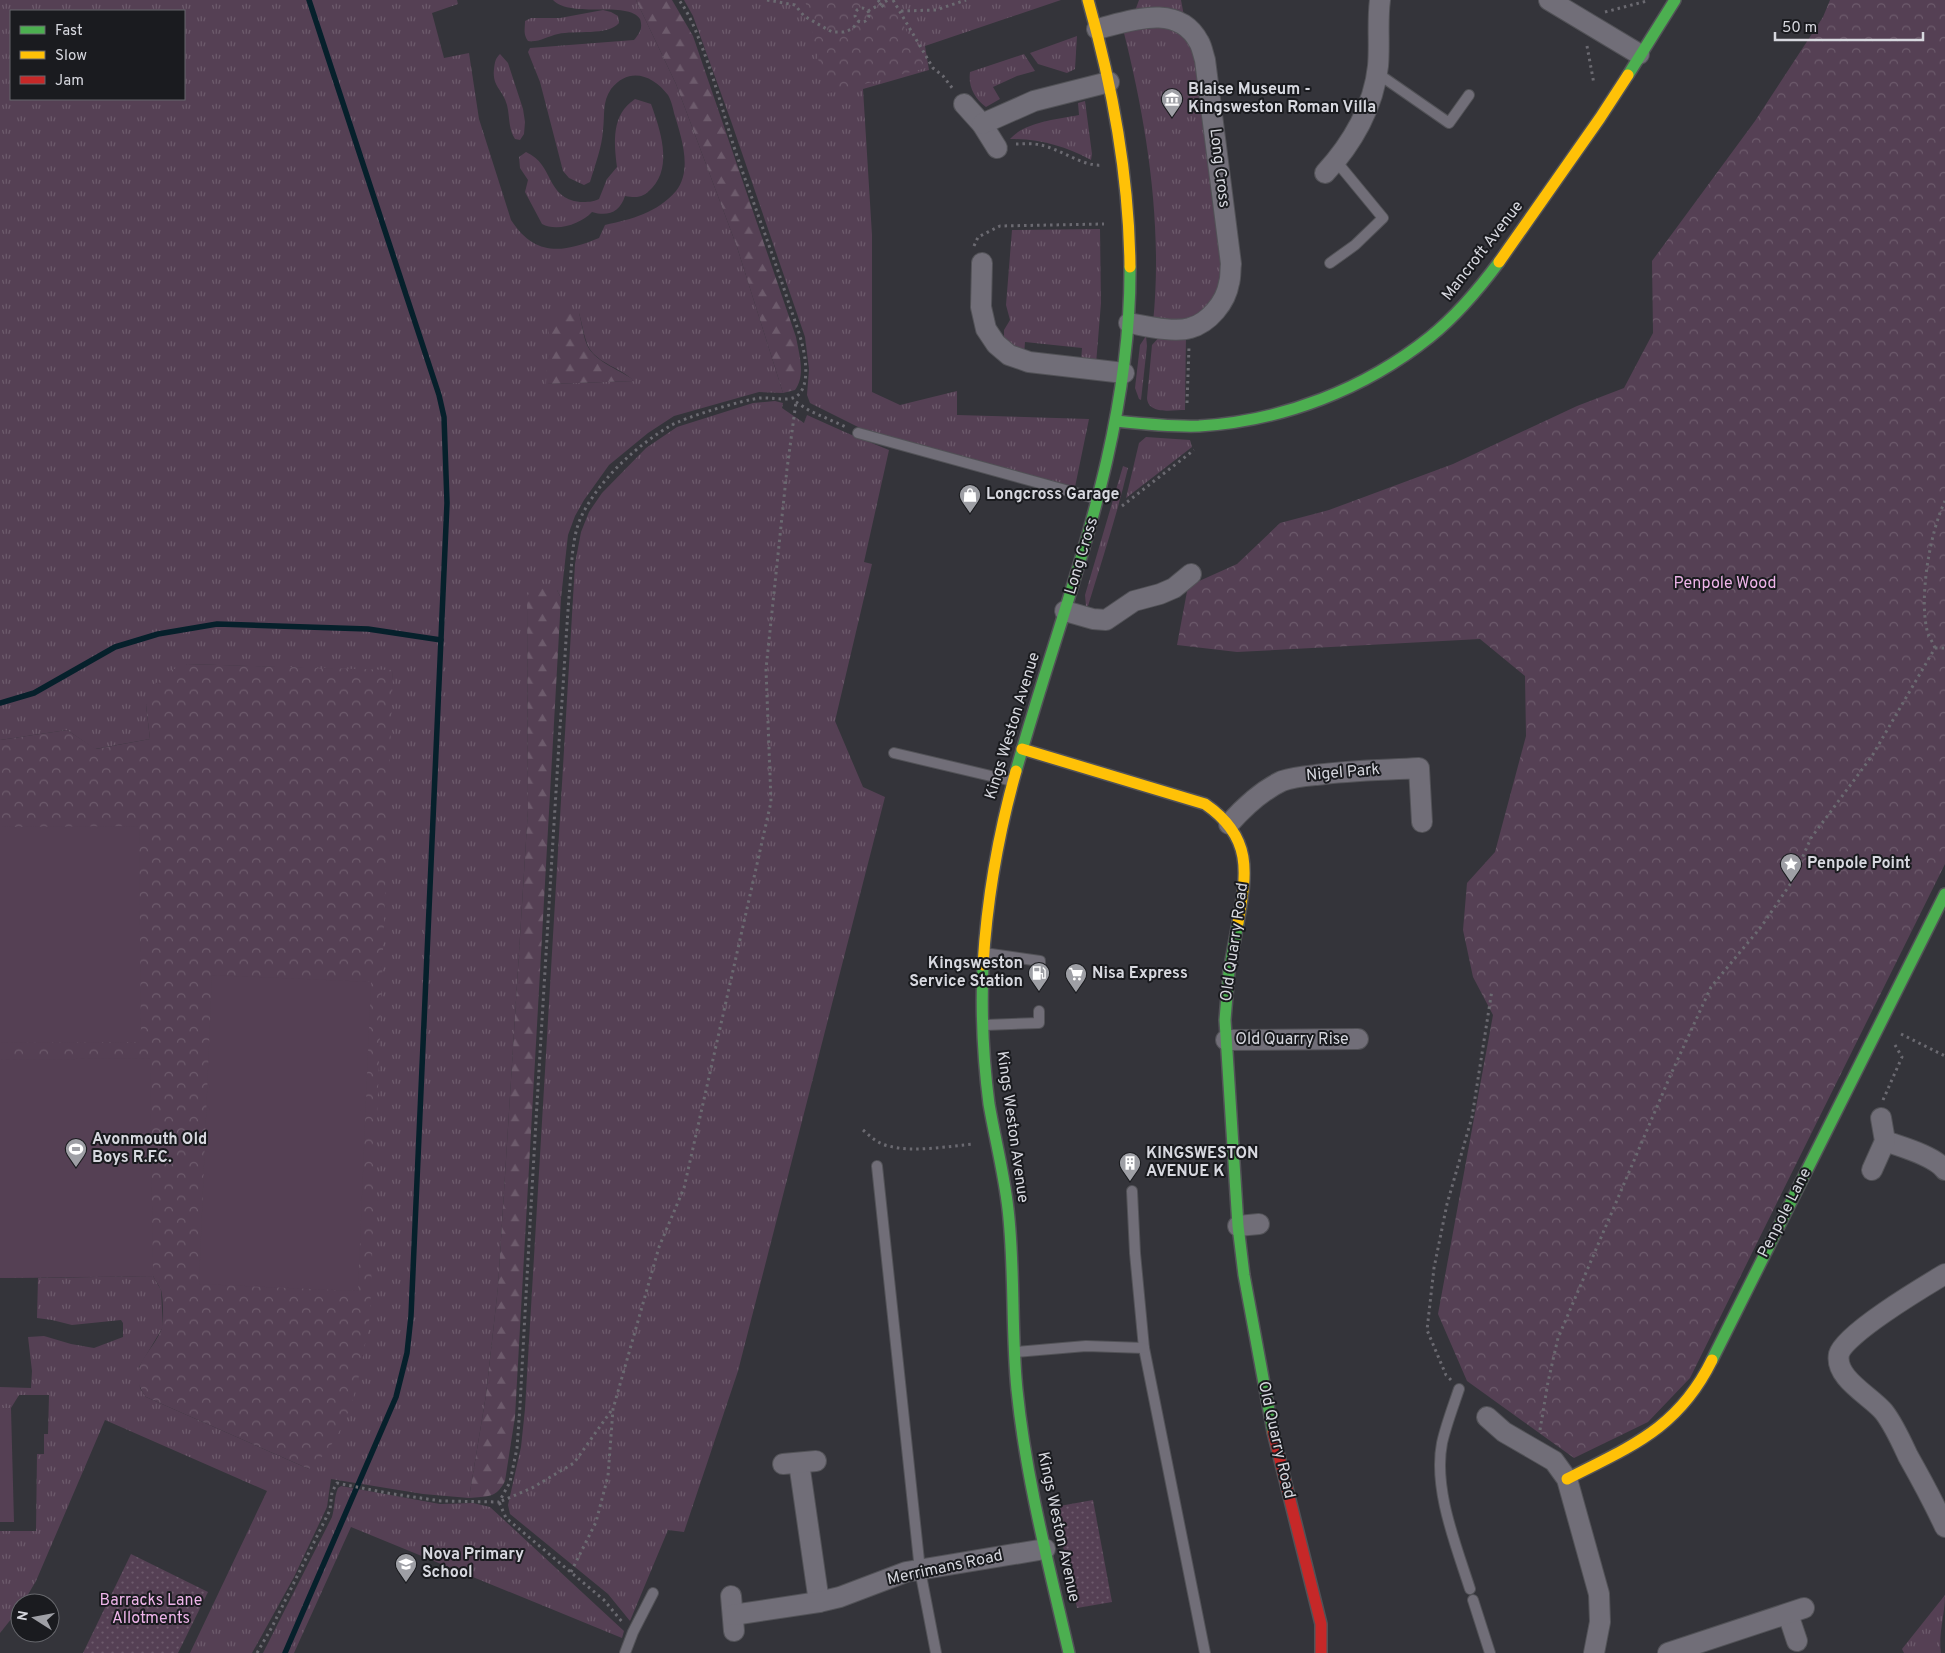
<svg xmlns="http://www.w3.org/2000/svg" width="1945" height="1653" viewBox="0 0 1945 1653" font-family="Overpass,sans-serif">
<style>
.grass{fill:url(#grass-tufts);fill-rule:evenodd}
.forest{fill:url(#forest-firs)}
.park{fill:url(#park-crowns)}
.garden{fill:url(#garden-dots)}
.pitch{fill:#554054}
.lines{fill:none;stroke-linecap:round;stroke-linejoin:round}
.stream{stroke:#06202b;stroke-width:5.5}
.lane-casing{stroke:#525257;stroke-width:12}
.street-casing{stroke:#525257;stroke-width:22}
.fast-casing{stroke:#525257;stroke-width:14}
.slow-casing{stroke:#525257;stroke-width:14}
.jam-casing{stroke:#525257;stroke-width:14}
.path{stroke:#6b6a71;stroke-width:3;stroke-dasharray:2.5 4;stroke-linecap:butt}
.lane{stroke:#716e78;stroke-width:10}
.street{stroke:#716e78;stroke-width:20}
.fast{stroke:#4caf50;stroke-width:11}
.slow{stroke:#ffc107;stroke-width:11}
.jam{stroke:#c62828;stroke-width:11}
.labels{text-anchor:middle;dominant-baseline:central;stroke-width:4;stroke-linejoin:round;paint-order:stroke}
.poi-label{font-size:16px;font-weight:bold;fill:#d7d8df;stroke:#1a1b1f;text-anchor:start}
.street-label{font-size:16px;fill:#d7d8df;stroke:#1a1b1f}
.park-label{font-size:16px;fill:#eeb4e9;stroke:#1a1b1f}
</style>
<defs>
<pattern id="grass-tufts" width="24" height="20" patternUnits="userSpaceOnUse" patternTransform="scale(1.25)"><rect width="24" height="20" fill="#554054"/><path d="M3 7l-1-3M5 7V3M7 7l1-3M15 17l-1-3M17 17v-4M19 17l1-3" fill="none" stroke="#6d5b6c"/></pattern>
<pattern id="forest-firs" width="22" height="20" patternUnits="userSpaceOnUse" patternTransform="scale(1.25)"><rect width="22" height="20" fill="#554054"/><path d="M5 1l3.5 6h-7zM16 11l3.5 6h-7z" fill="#6d5b6c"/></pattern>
<pattern id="park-crowns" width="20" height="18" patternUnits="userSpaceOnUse" patternTransform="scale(1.25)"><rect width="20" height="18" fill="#554054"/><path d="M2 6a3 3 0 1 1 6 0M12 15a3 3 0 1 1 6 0" fill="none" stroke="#6d5b6c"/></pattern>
<pattern id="garden-dots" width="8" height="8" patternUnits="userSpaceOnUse" patternTransform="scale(1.25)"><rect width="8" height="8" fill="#554054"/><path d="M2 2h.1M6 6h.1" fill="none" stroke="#6d5b6c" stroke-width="1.8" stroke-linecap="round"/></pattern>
</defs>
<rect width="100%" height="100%" fill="#34343a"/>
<g class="grass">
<path d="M0,0H457L458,4L432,13L444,58L469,53L479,119L511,220C535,257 563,253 599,238L605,225C632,219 657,213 676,191C693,170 681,136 674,113C673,108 671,100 668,95C653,75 629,66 611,89C602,102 605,115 603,130C602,147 595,165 590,182L584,185L569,178L563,171L540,82L528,52L530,48L634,40C640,33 643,28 640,19C627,0 572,19 553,0H636L676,84L737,247L783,393L759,392L674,416L648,433L609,465L584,500L575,516L568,535L561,598L557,590L527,598L528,809L498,1287L486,1395L469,1498L423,1494L331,1479L327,1507L294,1577L252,1653H190L267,1491L105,1420L36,1581L23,1603H20V1608L0,1633V1531H36L37,1454H44V1434H48L49,1395H19L11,1408H0V1387L31,1388L32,1371L28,1337L44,1336L71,1344L94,1348L123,1337V1323L121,1320L72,1325L52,1320L37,1318L38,1278L153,1276L161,1290L163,1327L139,1367L140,1388L146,1397L309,1469L393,671L187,664L146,705L150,739L95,749L67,730L0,740ZM11,11H184V99H11ZM579,313C582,323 584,338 589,348C599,364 621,368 634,381L547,384Z"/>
<polygon points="684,0 1061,0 925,46 929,70 863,89 872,235 872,392 900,405 957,391 957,415 1089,419 1075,487 860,428 810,403 807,395 809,369 805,337 731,121 693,16"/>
<path d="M1139,0H1181L1184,16C1167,9 1153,6 1135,11Z"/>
<path d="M603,10L611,12L618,16L619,23C608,36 575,30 558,34C548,36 538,43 528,41C523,34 525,29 525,21L531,18H560Z"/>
<path d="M1157,22L1176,28L1198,53L1225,271L1216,301L1190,321L1153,323C1163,225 1147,124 1123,29Z"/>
<polygon points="1077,36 1075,69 1067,73 1038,64 1030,53"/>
<path d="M500,54L508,63L523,109L525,122L524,134L520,140L515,139C508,128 510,117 507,105C503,89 492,87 494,69C495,62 495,59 500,54Z"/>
<path d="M1024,54L1035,71L1017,76L993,87L1000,99L986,107C974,98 968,86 970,72Z"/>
<path d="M635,99L651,104C660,129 673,166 652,188C643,198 637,198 625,196C620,212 608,217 592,212C581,224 557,232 542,224L525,192L528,180L520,168L519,157L526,152C555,165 545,198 580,202C588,202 593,202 599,199L607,179L617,167C614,142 611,115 635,99Z"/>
<path d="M1085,101L1092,154L1091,160C1065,146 1040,139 1010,139C1025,122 1058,119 1079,115L1078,103Z"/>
<polygon points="1100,229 1101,303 1096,364 1081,362 1082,348 1025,342 1024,355 1004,339 1004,330 1010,320 1006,305 1012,230"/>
<path d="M1186,334L1185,410C1173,410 1148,415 1147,398L1152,345L1161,335Z"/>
<polygon points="1146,336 1147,346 1141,400 1139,399 1135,388 1140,345"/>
<polygon points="775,401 783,403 782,408 804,423 807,415 847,433 889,450 864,562 872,564 835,721 863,787 885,797 738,1371 684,1532 668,1530 630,1621 608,1594 510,1514 508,1505 521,1447 525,1409 575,564 581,532 589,512 602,493 646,448 677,427 753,403"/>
<polygon points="1146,437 1190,440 1192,447 1126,498 1139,443"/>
<path d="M1123,466L1128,468C1117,515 1102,560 1088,606H1086L1085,595Z"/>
<path d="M341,1486L440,1504L473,1503L490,1507L624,1631L622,1638L351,1527L294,1653H263L332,1517C335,1507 334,1497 338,1488Z"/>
<path d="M1945,1595C1945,1615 1938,1634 1941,1653H1904L1902,1649Z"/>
</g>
<g class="forest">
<path d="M636,0H672L693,36L796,337C799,354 806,375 795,390L783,393L737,247L676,84Z"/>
<path d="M550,313H579C582,323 583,337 588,347C597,363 621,370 635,381L546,384Z"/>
<path d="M547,585L557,590L561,598L515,1417L505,1481C496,1499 487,1496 469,1498L486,1395L498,1287L528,809L527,598L531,588Z"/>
</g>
<g class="park">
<polygon points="805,0 890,0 926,68 826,94"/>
<polygon points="1830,0 1945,0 1945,864 1690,1378 1648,1422 1574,1458 1467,1381 1438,1314 1493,1015 1473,977 1463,930 1467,883 1495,852 1526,736 1525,676 1480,639 1237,652 1177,645 1188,586 1237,564 1280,523 1329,510 1453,464 1577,406 1624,388 1653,333 1652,261 1755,121 1823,17"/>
<path d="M187,664L393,670L370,1315C361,1368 354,1433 309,1469L146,1397C124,1367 152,1355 162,1328C164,1323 163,1295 161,1290C159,1285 155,1280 153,1276L0,1278V740L67,730L96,749L150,739L146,705L154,685L169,671Z"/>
</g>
<g class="garden">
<polygon points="1093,1500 1112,1602 1077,1608 1054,1507"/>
<polygon points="131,1554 208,1592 178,1653 83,1653"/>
</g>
<g class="pitch">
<polygon points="139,826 141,1042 0,1043 0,827"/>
<polygon points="212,975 371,982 358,1291 199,1284"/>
<polygon points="150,1058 153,1276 0,1278 0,1060"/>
<polygon points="0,1408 11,1408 14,1522 0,1522"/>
</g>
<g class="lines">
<g class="stream">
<polyline points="0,703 34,693 115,647 158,634 217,624 368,629 441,640"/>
<polyline points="285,1653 396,1397 407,1353 411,1316 447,503 444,417 439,395 309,0"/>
</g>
<g class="lane-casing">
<g id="lane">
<polyline points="1377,73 1449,123 1469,95"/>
<polyline points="1330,263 1355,245 1383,218 1336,161"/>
<polyline points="858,433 1098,499"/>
<polyline points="894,753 1012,781"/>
<polyline points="984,953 1040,961 1040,972"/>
<polyline points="985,1025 1039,1023 1039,1011"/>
<polyline points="877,1166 920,1570 936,1653"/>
<polyline points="1132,1191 1135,1253 1144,1348 1205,1653"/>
<polyline points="1015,1352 1086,1346 1144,1348"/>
<path d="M1459,1389C1453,1407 1446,1425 1442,1443C1433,1489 1456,1545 1470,1589"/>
<polyline points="1473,1600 1490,1653"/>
<polyline points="625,1653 633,1632 653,1593"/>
</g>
</g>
<g class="street-casing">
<g id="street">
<polyline points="1549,0 1639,54"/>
<path d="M1097,29C1130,21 1178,2 1199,42C1202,47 1203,54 1205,60L1231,264C1230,270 1231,277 1229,283C1226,302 1209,323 1190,328C1174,333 1146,326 1129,323"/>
<polyline points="964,104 982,124 997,148"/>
<polyline points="982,124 1034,101 1109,82"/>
<path d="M1325,173C1352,144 1374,106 1378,66C1380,44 1377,22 1380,0"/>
<polyline points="982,263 981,307 986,329 996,344 1009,355 1029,362 1124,373"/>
<polyline points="1065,611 1093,619 1106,620 1134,601 1160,594 1174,588 1191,574"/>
<path d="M1229,824C1244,807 1261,791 1282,781C1293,777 1305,776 1316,775C1350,770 1385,770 1419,768L1422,822"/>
<polyline points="1226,1040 1358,1039"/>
<path d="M1885,1141C1902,1147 1935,1156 1945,1170"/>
<polyline points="1872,1170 1885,1141 1881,1118"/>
<polyline points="1238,1226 1259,1224"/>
<path d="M1945,1274C1925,1286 1844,1334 1839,1354C1834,1378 1871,1396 1884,1412C1894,1425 1901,1441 1908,1456C1921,1479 1934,1503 1945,1527"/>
<polyline points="1487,1417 1504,1432 1554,1461 1567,1479 1599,1594 1600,1622 1594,1653"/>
<polyline points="799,1463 819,1602"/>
<polyline points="783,1464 816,1461"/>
<polyline points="731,1596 734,1631"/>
<polyline points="1788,1614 1797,1641"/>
<polyline points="733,1615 819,1602 840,1597 906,1572 1045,1549"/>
<polyline points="1668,1653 1804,1608"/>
</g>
</g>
<g class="fast-casing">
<g id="fast">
<polyline points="1628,75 1675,0"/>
<path d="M1116,421C1144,424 1172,427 1199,426C1283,421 1365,389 1430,337C1456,316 1479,289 1499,262"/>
<path d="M1016,771C1063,602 1131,446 1130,267"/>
<polyline points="1238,923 1229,971 1225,1020 1238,1226 1244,1275 1273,1432"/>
<path d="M983,965C981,1011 983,1058 989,1104C995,1139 1004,1173 1008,1209C1015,1269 1011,1330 1017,1390C1026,1479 1049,1566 1069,1653"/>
<polyline points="1712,1360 1945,894"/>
</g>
</g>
<g class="slow-casing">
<g id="slow">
<path d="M1088,0C1113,88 1129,176 1130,267"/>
<polyline points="1499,262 1600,118 1628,75"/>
<path d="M1022,749L1205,804C1253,837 1247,872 1238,923"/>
<path d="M983,965C987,899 998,835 1016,771"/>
<path d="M1567,1479C1631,1446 1678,1429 1712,1360"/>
</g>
</g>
<g class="jam-casing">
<polyline id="jam" points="1273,1432 1321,1624 1321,1653"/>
</g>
<g class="path">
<polyline points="767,0 795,5 804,16 832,32 844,32 852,29 859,21"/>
<polyline points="878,0 884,8"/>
<polyline points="893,0 933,68 943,76 953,89"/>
<circle cx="862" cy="15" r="7"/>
<polyline points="868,11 888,0"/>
<polyline points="901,11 936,10 966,0"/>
<polyline points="1605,12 1647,1"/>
<polyline points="1587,46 1594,84"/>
<path d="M1016,144C1024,144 1033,143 1040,145C1059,148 1084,167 1101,165"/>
<polyline points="974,246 978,237 1000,226 1104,224"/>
<polyline points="796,402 810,411 846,427"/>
<polyline points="1187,403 1189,347"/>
<polyline points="1122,506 1194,450"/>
<path d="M1935,648C1933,643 1930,638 1928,634C1918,600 1930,532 1945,501"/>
<polyline points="1935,648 1945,648"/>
<polyline points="1901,1034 1945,1056"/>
<polyline points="1883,1100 1902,1057 1895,1045"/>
<path d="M863,1130C871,1137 878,1144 889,1146C913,1153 949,1146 974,1144"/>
<polyline points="1451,1380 1446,1375 1427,1330 1434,1268 1447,1204 1472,1117 1492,990"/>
<polyline points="611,1411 574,1463 532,1488 499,1502 506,1518 604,1600 623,1623"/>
<polyline points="1540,1430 1548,1382 1558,1338 1671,1074 1711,987 1761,927 1791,883 1811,838 1872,756 1935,648"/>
<polyline points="571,1572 596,1522 608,1476 613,1409 659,1247 684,1188 771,802 766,669 787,469 796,402"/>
<path d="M257,1653L272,1627L330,1510L332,1492L337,1483L387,1493L441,1501L499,1502L510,1482L517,1448L520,1406C532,1179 546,953 560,727C564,679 566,632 570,585C572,562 572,535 582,515C600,479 636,446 670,426C685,417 743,400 760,398C780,397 800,407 805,381C809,356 797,327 789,304C772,251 752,200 734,147C723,112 714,77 700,42C695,28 688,12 679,0"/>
</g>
<use href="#lane" class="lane"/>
<use href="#street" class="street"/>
<use href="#fast" class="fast"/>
<use href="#slow" class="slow"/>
<use href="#jam" class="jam"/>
</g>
<defs>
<g id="museum-pin" transform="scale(1.125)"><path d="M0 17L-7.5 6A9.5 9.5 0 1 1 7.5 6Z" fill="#9e9fa5" stroke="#1a1b1f"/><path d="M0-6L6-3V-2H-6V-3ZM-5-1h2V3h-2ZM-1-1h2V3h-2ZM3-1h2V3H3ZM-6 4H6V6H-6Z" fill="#fff"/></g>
<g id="shop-pin" transform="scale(1.125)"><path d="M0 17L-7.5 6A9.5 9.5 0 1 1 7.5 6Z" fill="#9e9fa5" stroke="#1a1b1f"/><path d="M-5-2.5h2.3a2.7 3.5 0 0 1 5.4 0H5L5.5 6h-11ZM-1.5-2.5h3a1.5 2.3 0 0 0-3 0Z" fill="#fff"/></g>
<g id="sight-pin" transform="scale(1.125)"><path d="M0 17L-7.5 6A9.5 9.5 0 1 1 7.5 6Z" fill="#9e9fa5" stroke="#1a1b1f"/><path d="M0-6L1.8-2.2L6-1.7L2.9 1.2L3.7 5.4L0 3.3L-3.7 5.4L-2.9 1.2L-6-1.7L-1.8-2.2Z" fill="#fff"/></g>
<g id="fuel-pin" transform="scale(1.125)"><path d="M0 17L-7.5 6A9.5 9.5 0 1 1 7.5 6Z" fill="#9e9fa5" stroke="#1a1b1f"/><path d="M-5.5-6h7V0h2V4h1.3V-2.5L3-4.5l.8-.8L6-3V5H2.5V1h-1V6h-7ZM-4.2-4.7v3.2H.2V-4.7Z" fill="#fff"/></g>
<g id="supermarket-pin" transform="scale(1.125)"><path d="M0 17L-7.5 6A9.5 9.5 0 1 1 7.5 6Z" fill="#9e9fa5" stroke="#1a1b1f"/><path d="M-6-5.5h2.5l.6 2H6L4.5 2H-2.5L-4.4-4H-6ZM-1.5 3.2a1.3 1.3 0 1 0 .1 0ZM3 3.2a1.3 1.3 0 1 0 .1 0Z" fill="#fff"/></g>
<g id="stadium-pin" transform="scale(1.125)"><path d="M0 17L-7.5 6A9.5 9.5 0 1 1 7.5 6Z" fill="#9e9fa5" stroke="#1a1b1f"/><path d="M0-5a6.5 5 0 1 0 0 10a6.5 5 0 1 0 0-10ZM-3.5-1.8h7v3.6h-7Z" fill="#fff"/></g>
<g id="building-pin" transform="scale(1.125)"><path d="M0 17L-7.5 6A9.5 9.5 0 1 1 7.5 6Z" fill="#9e9fa5" stroke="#1a1b1f"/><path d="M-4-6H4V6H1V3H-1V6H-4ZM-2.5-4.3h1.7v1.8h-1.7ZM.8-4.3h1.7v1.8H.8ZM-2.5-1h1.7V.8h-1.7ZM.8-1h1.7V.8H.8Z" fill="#fff"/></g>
<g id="school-pin" transform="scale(1.125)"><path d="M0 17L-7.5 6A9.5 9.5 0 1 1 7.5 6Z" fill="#9e9fa5" stroke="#1a1b1f"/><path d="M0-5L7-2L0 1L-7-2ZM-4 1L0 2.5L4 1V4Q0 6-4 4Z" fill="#fff"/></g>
</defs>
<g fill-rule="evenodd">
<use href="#museum-pin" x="1172" y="99"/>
<use href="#shop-pin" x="970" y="495"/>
<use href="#sight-pin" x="1791" y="864"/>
<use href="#fuel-pin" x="1039" y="973"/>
<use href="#supermarket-pin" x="1076" y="974"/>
<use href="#stadium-pin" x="76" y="1149"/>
<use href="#building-pin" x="1130" y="1163"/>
<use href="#school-pin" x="406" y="1564"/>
</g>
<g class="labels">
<g class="poi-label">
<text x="1188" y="90">Blaise Museum -<tspan x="1188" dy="18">Kingsweston Roman Villa</tspan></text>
<text x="986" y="495">Longcross Garage</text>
<text x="1807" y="864">Penpole Point</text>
<text x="1023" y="964" text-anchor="end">Kingsweston<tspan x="1023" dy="18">Service Station</tspan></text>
<text x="1092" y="974">Nisa Express</text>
<text x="92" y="1140">Avonmouth Old<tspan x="92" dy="18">Boys R.F.C.</tspan></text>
<text x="1146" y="1154">KINGSWESTON<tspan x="1146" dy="18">AVENUE K</tspan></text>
<text x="422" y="1555">Nova Primary<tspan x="422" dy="18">School</tspan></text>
</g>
<g class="street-label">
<text transform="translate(1219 168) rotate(83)">Long Cross</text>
<text transform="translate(1483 251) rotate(-52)">Mancroft Avenue</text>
<text transform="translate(1082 556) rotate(-73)">Long Cross</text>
<text transform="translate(1013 726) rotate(-73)">Kings Weston Avenue</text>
<text transform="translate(1343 773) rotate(-5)">Nigel Park</text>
<text transform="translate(1235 942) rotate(-82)">Old Quarry Road</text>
<text x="1292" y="1040">Old Quarry Rise</text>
<text transform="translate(1012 1127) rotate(82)">Kings Weston Avenue</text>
<text transform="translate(1785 1213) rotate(-63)">Penpole Lane</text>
<text transform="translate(1276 1440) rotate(77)">Old Quarry Road</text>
<text transform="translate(1058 1527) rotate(78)">Kings Weston Avenue</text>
<text transform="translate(945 1568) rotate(-12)">Merrimans Road</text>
</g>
<g class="park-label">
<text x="1725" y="584">Penpole Wood</text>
<text x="151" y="1601">Barracks Lane<tspan x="151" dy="18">Allotments</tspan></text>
</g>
</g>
<rect x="10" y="10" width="175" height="90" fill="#1a1b1f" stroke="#66676c"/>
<rect x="20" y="26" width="25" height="8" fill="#4caf50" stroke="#66676c"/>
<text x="55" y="35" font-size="15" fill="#d7d8df">Fast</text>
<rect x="20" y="51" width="25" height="8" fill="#ffc107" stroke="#66676c"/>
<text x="55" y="60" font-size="15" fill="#d7d8df">Slow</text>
<rect x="20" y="76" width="25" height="8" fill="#c62828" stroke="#66676c"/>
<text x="55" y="85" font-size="15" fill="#d7d8df">Jam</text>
<g transform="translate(35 1618) rotate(281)"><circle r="24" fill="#1a1b1f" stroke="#66676c"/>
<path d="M0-4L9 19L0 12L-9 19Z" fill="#9e9fa5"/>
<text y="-8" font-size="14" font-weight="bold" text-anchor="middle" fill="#d7d8df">N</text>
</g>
<path d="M1775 32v8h148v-8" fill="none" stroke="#d7d8df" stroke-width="2.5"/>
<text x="1782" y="32" font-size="15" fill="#d7d8df" stroke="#1a1b1f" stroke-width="4" paint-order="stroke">50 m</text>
</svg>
